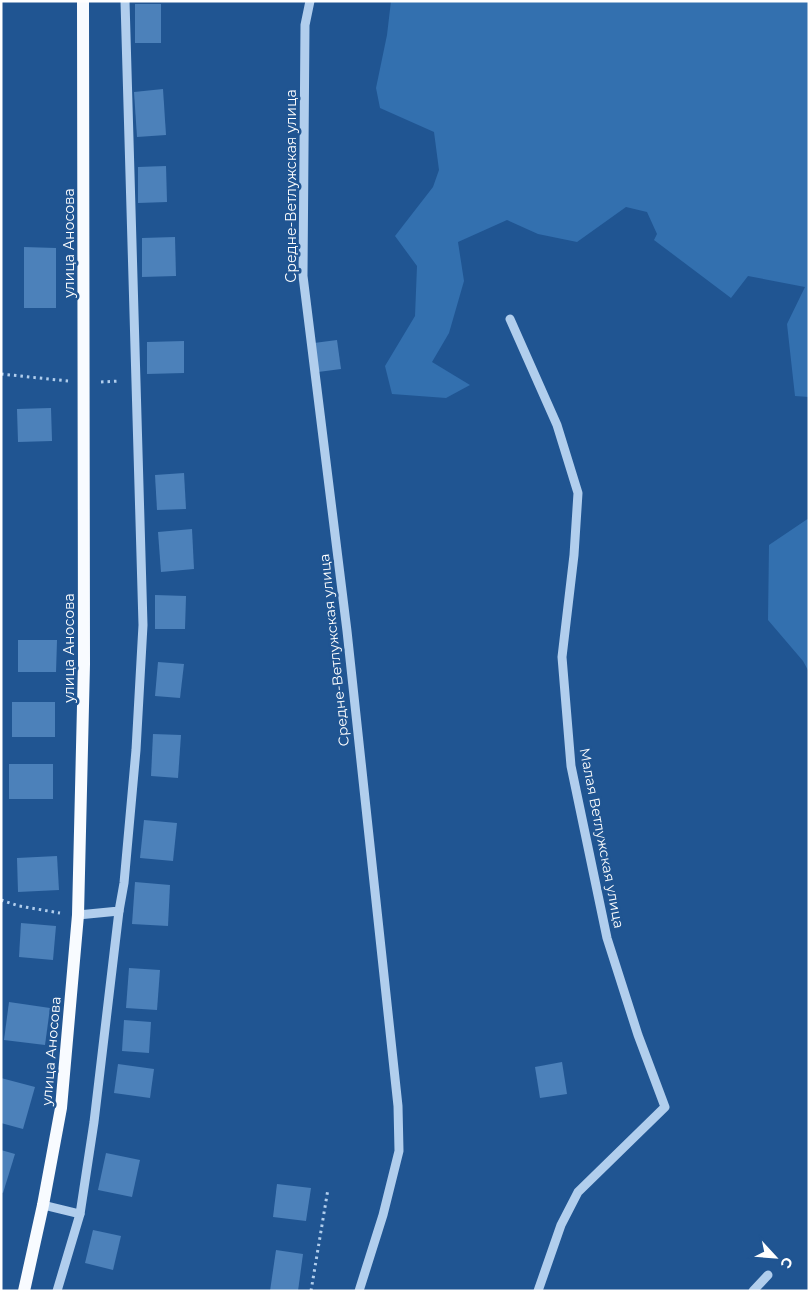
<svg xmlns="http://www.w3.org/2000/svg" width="810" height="1292" viewBox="0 0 810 1292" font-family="Montserrat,sans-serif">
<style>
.green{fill:#3370af}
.building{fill:#4c81ba}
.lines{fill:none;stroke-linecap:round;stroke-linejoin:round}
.path{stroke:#b1ceed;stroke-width:3;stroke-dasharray:2.5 4;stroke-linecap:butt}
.minor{stroke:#b1ceed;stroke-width:9}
.major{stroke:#f8fbff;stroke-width:12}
.tram{stroke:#fff;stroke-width:1}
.labels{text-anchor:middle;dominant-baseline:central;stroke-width:5;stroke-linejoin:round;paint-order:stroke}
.street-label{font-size:14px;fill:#fff;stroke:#205592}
</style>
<rect width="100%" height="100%" fill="#205592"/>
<g class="green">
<polygon points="391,1 809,1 809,397 795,396 787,324 805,287 748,276 731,298 654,240 657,234 647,212 626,207 577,242 538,234 507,220 458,242 464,281 449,333 432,362 470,385 446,398 392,394 385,366 415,316 417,266 395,236 433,187 439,170 434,132 380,108 376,88 387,35"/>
<polygon points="809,518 809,672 803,661 768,620 769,545"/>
</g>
<g class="building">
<rect x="135" y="4" width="26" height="39"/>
<polygon points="163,89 166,135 137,137 134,92"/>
<polygon points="166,166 167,202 138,203 138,167"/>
<polygon points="175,237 176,276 142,277 142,238"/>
<polygon points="24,247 56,248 56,308 24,308"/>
<polygon points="337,340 341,369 318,372 314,343"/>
<polygon points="184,341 184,373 147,374 147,342"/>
<polygon points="51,408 52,441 18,442 17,409"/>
<polygon points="184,473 186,509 157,510 155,475"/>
<polygon points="192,529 194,569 161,572 158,532"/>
<polygon points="155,595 186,596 185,629 155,629"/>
<polygon points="18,640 57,640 56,672 18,672"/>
<polygon points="158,662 184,664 180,698 155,696"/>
<rect x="12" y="702" width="43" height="35"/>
<polygon points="153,734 181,735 178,778 151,776"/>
<rect x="9" y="764" width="44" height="35"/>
<polygon points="144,820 177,823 173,861 140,858"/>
<polygon points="57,856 59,890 18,892 17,858"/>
<polygon points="135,882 170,885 168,926 132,924"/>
<polygon points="21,923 56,926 53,960 19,957"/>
<polygon points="129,968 160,970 157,1010 126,1008"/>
<polygon points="9,1002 50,1008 45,1045 4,1040"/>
<polygon points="124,1020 151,1022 149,1053 122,1051"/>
<polygon points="562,1062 567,1094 540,1098 535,1067"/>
<polygon points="118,1064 154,1069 150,1098 114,1093"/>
<polygon points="1,1078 35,1087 23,1129 1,1123"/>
<polygon points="1,1150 15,1154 3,1193 1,1192"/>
<polygon points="106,1153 140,1160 132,1197 98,1190"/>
<polygon points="277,1184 311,1188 306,1221 273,1217"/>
<polygon points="93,1230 121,1236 113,1270 85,1263"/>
<polygon points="276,1250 303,1254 298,1291 270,1291"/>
</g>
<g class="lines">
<g class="path">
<polyline points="1,374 68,381"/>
<polyline points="101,382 120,381"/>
<polyline points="1,900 19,906 60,913"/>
<polyline points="311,1291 328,1189"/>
</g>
<g class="minor">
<polyline points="310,1 305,25 303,276 347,631 398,1106 399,1151 383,1215 359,1291"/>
<polyline points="510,319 557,425 578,493 574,555 562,657 571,766 607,938 638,1035 665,1107 578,1192 561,1225 538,1291"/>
<polyline points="78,915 119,911 124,883 136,750 143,625 125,1"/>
<polyline points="43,1205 80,1214"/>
<polyline points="57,1291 80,1214 94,1122 119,911"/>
<polyline points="753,1291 768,1275"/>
</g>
<polyline class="major" points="24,1291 43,1205 61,1108 78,915 84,664 83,1"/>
<polyline class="tram" points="1,155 1,221"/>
</g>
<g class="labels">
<g class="street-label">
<text transform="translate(291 186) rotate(-90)">Средне-Ветлужская улица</text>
<text transform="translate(69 243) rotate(-90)">улица Аносова</text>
<text transform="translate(69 648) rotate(-90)">улица Аносова</text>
<text transform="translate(334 650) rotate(-96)">Средне-Ветлужская улица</text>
<text transform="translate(602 838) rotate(79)">Малая Ветлужская улица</text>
<text transform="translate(51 1051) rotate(-85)">улица Аносова</text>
</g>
</g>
<rect width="810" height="1292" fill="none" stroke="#ffffff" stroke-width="5"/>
<g transform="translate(775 1257) rotate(116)" stroke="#205592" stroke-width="4" paint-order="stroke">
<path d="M0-4L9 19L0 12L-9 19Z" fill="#ffffff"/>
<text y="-8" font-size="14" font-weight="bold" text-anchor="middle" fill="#ffffff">С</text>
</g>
</svg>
